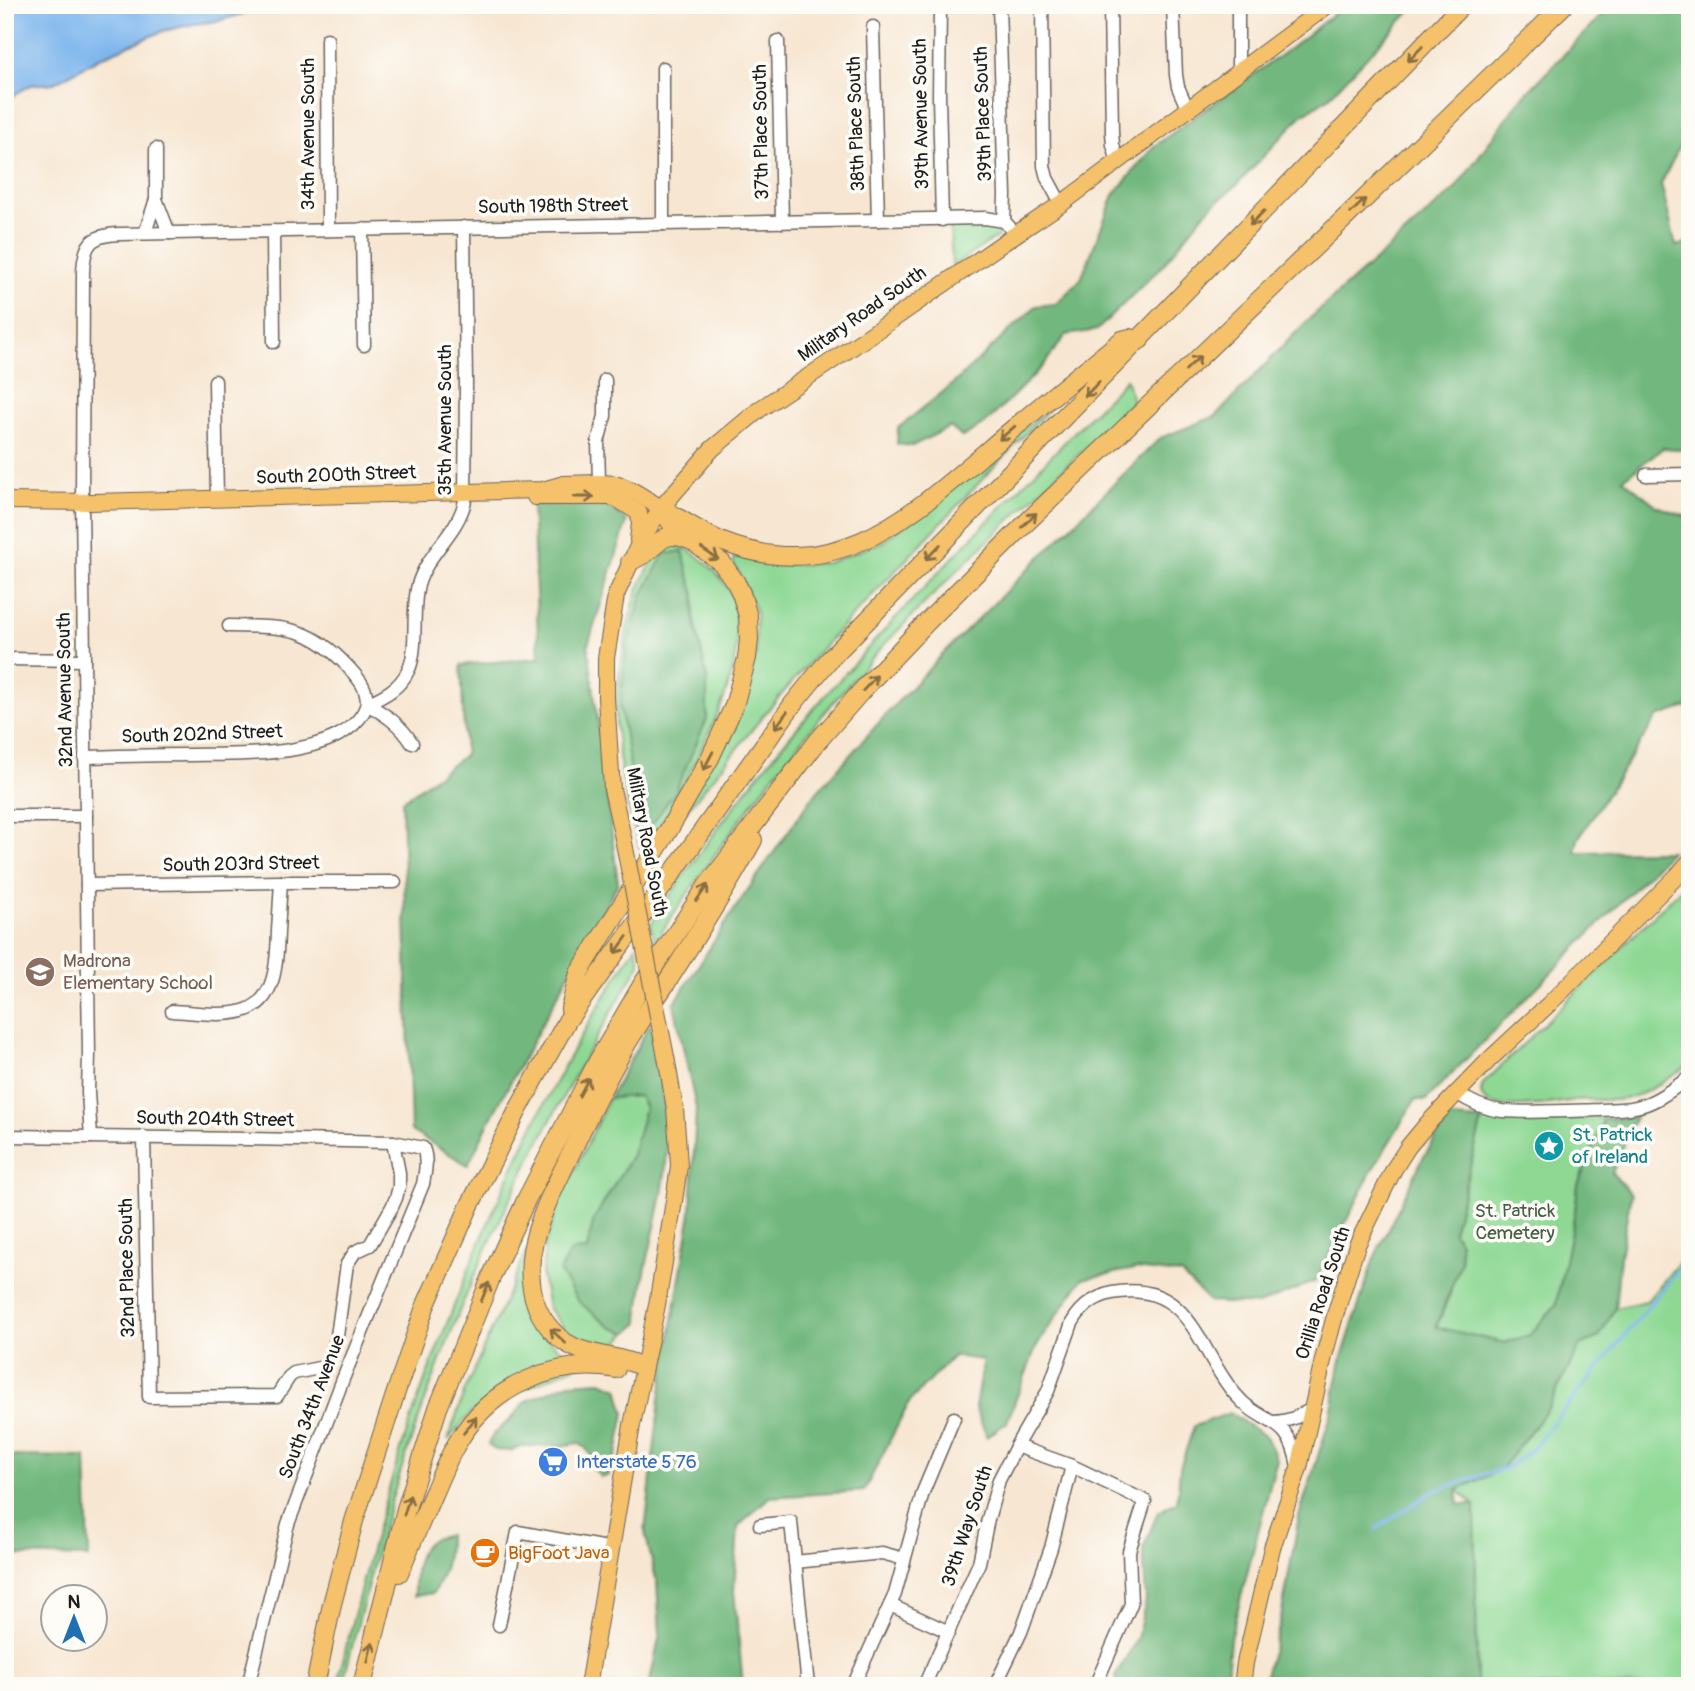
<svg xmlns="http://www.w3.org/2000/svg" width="1695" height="1691" viewBox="0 0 1695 1691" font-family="Pangolin,sans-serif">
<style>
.green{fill:#8ed894;stroke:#557a58;stroke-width:2;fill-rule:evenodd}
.forest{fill:#72b87e;stroke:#476a4d;stroke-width:2}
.water{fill:#7cb5ed;stroke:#4c6884;stroke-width:2}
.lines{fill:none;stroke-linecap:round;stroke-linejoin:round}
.stream{stroke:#7cb5ed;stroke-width:3.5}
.minor-casing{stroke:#69635b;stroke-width:15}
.major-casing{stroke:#69635b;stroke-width:18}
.highway-casing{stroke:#69635b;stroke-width:20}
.minor{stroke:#fff;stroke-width:12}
.major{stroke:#f5c16b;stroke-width:16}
.highway{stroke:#f5c16b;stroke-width:18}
.major-bridge-casing{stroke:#69635b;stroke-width:18;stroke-linecap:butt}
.major-bridge{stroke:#f5c16b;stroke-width:16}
.oneway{stroke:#886e44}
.labels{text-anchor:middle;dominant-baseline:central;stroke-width:7;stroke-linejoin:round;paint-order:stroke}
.street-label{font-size:19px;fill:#1c1c1c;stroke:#fdfcf7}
.education-label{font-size:19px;fill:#785e54;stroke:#fdfcf7;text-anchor:start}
.culture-label{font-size:19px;fill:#0d838f;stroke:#fdfcf7;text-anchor:start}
.park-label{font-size:19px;fill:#445e46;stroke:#fdfcf7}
.shop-label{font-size:19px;fill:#366cbe;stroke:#fdfcf7;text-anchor:start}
.food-label{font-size:19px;fill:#c56008;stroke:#fdfcf7;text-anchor:start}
</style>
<rect width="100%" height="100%" fill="#fdfcf7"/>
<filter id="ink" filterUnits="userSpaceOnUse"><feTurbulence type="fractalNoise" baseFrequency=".0143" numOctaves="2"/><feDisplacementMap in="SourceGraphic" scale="14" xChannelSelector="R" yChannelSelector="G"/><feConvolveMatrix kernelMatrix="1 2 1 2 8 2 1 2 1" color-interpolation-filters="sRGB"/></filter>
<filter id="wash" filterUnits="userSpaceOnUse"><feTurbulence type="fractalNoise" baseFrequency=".00686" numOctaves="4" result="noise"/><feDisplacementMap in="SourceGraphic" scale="28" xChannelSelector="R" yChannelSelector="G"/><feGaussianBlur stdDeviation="1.57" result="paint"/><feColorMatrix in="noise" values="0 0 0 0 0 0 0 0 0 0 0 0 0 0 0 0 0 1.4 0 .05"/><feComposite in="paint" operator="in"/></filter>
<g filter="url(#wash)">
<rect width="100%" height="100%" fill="#f7e6d1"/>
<g class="green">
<polygon points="987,224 995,225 999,228 999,233 997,237 952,266 950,225"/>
<path d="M1126,379L1133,401C1107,428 1079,453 1053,479C995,534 937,589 882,647C798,738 723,839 655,942L651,924C696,856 744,790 797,728C901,607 1015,494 1126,379Z"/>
<polygon points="1052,406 822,648 767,711 683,815 756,655 756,612 740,574 733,563 734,557 740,557 777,565 827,563 884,541"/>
<path d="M680,545C701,557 722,573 732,597C734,604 735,612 736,618C742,670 717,717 695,761C686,780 676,801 664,818C657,829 648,838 640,847C627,807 614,747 616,704C618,682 621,661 625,640C633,601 639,578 664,546ZM683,551L688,573L695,595L694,617L707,679L640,841L636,800L620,707Z"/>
<path d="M1690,880V1064C1674,1076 1643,1096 1624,1099C1608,1102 1591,1098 1575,1100C1557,1103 1500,1112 1485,1100C1481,1097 1482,1096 1481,1091L1483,1084Z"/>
<path d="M636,946L640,964C573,1074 511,1187 461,1307C434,1374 409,1442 388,1511C371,1569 357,1627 342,1686H337C358,1596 381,1507 411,1420C429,1366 451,1314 472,1261C500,1194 530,1128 565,1065C587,1024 612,985 636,946Z"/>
<polygon points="639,1096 645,1108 632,1155 594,1220 587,1250 610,1326 627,1333 616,1345 593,1346 569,1334 548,1308 542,1276 545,1244 558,1205 609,1098"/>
<polygon points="1565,1119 1604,1119 1578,1185 1575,1212 1556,1305 1530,1335 1504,1343 1436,1328 1451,1292 1453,1232 1482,1120"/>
<polygon points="1690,1249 1690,1686 1477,1686 1475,1505 1457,1490 1500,1470 1547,1410 1580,1345 1599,1337 1615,1308 1647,1301"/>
<path d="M527,1250C527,1264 527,1298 531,1310C541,1338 558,1350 583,1363L472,1412L448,1440L465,1390Z"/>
</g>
<g class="forest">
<polygon points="1345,5 1416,5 1328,98 1301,116 1236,186 1208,209 1163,265 1097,330 1066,335 1042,367 986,423 962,437 950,427 912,446 897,444 898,428 953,384 1036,306 1056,304 1081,279 1114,195 1153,147 1289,49"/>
<polygon points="1615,5 1690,5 1690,125 1661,184 1676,246 1690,242 1690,450 1663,448 1623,479 1657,506 1690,518 1688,622 1690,622 1690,706 1657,717 1578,839 1575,852 1671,851 1426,1100 1415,1100 1371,1172 1316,1281 1258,1305 1210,1302 1181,1274 1135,1269 1082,1279 1037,1345 1007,1422 987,1437 975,1408 983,1360 953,1356 910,1401 864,1491 769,1497 738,1527 734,1591 743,1686 649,1686 660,1634 657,1583 645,1532 660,1398 691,1212 696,1108 674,1004 734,910 810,800 892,708 942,655 1160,438 1216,416 1307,321 1454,190 1520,100 1602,15"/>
<polygon points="532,504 606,504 627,521 588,645 618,883 489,1122 468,1165 411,1131 402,801 465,755 461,665 539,658"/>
<polygon points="683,551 688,573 695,595 694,617 707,679 707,719 676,790 640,842 636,800 620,707 627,646 642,595 664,554"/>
<path d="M650,1024C661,1070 671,1127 665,1174C659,1224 640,1272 639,1323L627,1333L610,1327L578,1301L559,1271L571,1251L587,1250L594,1219L632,1155L645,1108L639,1096L609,1098Z"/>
<polygon points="1635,1117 1612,1173 1631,1194 1620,1257 1615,1308 1599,1337 1580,1345 1547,1410 1500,1470 1457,1490 1459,1504 1475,1505 1477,1686 1262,1686 1280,1624 1299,1516 1331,1415 1340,1364 1374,1258 1423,1158 1449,1118 1482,1120 1453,1232 1460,1242 1461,1262 1436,1327 1505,1343 1530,1335 1556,1305 1575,1212 1578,1185 1604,1119"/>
<polygon points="601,1381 618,1388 625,1413 617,1453 607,1476 601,1477 593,1469 594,1461 586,1448 578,1443 560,1446 523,1446 510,1451 495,1450 488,1444 493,1435 511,1419 526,1401 569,1383"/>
<polygon points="1230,1413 1266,1437 1277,1459 1230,1639 1226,1686 1117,1686 1115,1677 1137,1639 1146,1600 1143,1549 1158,1512 1177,1502 1180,1468 1194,1426"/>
<polygon points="5,1456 86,1457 89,1557 5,1555"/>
<path d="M448,1535C448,1557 445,1574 433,1593L414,1596C414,1579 414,1551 431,1540C435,1538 443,1537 448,1535Z"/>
</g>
<polygon class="water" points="5,5 297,5 249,12 218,21 194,24 163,31 101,57 54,83 31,85 17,93 9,100 5,100"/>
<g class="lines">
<polyline class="stream" points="1376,1529 1433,1491 1508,1467 1531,1450 1690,1256"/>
</g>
</g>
<g filter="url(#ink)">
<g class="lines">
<g class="minor-casing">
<g id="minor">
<polyline points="999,5 1005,195 1004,221"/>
<polyline points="1042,5 1044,166 1047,178 1061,204"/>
<polyline points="1110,5 1112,132 1113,145 1118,162"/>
<polyline points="1173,5 1176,75 1178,87 1188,110"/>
<polyline points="940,8 939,96 942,220"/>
<polyline points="873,27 878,220"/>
<polyline points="327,39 328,230"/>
<polyline points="778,41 782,222"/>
<polyline points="663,68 663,224"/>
<polyline points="1238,73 1238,5"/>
<polyline points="156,199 169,233"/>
<polyline points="362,229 364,345"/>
<polyline points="273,231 274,342"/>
<polyline points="145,233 156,199 156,149"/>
<polyline points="215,381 217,499"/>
<polyline points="1646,475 1690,474"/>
<polyline points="599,483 598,442 605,416 605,380"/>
<path d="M229,626C282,627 309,624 348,667C359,679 367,687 367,704C384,696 399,689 408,671C419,650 411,611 418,585C427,553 458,533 465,501L466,383L464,227"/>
<polyline points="5,659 84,660"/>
<path d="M85,757C120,756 154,755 189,755C235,754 349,760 367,704C386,715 400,724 412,743"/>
<polyline points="5,816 86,816"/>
<polyline points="87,885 281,882 395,882"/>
<path d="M172,1011C194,1012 221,1017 243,1011C277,1002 277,959 278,931C279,915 280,898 281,882"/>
<path d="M1457,1093C1471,1103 1485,1109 1502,1111C1533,1113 1569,1111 1600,1110C1614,1109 1630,1110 1643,1105C1660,1100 1675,1087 1690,1077"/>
<path d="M5,1136L249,1139L393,1142L423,1148C428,1160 425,1173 423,1184L343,1379L288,1524L248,1686"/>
<path d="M91,1137L88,1093L89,1054L82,502L83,273C84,244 90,235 120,234L985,218L1004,221L1016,234"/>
<polyline points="144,1137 149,1397 277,1396 289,1377 294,1373 324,1367 334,1347 337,1336 347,1264 355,1252 370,1245 392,1207 396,1198 399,1187 399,1173 393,1142"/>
<path d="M1273,1422C1291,1421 1297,1417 1312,1409"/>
<polyline points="1016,1446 1072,1466 1145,1501 1129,1551 1131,1604 1095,1686"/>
<polyline points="760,1525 791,1522 808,1686"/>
<polyline points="795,1562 882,1553 904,1559"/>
<polyline points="890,1605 949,1632"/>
<polyline points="499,1625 518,1532 612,1549"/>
<polyline points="853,1686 895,1594 923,1492 954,1418"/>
<path d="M924,1686L979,1563L988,1519L999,1480L1020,1439L1048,1391L1072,1323C1082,1305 1099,1294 1119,1292C1192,1283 1199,1353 1235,1394C1263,1428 1289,1413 1298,1467"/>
<polyline points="995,1686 1021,1632 1051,1548 1072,1466"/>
</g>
</g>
<g class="major-casing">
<g id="major">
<polyline points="535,497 610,497 617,499 639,513 640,523 638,540"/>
<polyline points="5,501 92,502 465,492 543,490 564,484 599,483 618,484 635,492 661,508"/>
<polyline points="623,838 612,789 606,698 606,658 616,595 638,546 661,508 712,449 760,409 863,340 1016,234 1061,204 1328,5"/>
<polyline points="588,1686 632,1425 657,1305 674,1201 679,1166 677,1135 675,1109 667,1062"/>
<polyline points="1242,1686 1245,1663 1272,1548 1299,1468 1324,1356 1336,1312 1357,1245 1394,1169 1408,1147 1427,1124 1457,1093 1490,1059 1548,1005 1677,876 1690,861"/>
</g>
</g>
<g class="highway-casing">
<g id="highway">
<path d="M667,511C685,522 703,534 723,542C835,586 907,519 987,451C1031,413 1076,377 1122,340L1130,338L1140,340"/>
<path d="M630,562C635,559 641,556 646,553C662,540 665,531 687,539"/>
<polyline points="570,1009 579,973 668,831 710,758 734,706 747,658 749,639 748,616 741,593 736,583 722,563 675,529 661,508"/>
<path d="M643,1367C606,1349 573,1362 545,1322C531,1302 528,1275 532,1251C538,1217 555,1187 569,1157C585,1122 603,1086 622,1052C635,1029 650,1007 665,985C696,937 726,890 753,840"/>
<path d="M399,1573C410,1546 422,1520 433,1494C441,1476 448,1457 459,1440C491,1387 554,1358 616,1369"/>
<polyline points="315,1686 332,1604 354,1521 396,1392 425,1307 469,1207 519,1108 567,1021 793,704 828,661 1462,5"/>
<polyline points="362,1686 406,1509 438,1408 493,1273 527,1198 599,1059 642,985 707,886 817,742 865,687 925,624 1028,521 1347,216 1564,5"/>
</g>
</g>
<use href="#minor" class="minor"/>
<use href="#major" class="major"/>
<use href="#highway" class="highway"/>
<g class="major-bridge-casing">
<polyline id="major-bridge" points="623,838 667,1062"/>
</g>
<use href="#major-bridge" class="major-bridge"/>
</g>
<defs><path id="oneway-shaft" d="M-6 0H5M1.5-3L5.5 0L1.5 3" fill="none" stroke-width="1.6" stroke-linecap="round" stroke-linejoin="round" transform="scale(1.75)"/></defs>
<g class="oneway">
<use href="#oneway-shaft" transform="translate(1415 54) rotate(134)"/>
<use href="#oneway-shaft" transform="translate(1358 206) rotate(-44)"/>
<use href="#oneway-shaft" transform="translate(1257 218) rotate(134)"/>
<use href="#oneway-shaft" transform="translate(1193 363) rotate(-44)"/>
<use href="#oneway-shaft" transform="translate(1092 389) rotate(134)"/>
<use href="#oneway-shaft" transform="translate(1007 433) rotate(139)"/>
<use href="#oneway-shaft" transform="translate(584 497)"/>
<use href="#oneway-shaft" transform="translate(1029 520) rotate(-44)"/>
<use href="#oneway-shaft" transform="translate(933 552) rotate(134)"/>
<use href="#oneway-shaft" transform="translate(710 554) rotate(34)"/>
<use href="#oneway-shaft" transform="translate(870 683) rotate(-47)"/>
<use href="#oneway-shaft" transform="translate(781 720) rotate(126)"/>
<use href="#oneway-shaft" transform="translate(708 761) rotate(118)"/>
<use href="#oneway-shaft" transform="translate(702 893) rotate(-55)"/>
<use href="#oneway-shaft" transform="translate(621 945) rotate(126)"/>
<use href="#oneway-shaft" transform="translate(584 1087) rotate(-62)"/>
<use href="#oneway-shaft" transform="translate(485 1292) rotate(-68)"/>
<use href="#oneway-shaft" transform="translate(558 1336) rotate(-137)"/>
<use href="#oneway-shaft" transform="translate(470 1425) rotate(-52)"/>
<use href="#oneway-shaft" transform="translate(407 1505) rotate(-73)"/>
<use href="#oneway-shaft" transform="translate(370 1652) rotate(-77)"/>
</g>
</g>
<defs>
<g id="school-disc" transform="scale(1.575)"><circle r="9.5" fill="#8d6e63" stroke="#fdfcf7"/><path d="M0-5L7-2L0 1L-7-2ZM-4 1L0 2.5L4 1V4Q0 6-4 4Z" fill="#fff"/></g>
<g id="sight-disc" transform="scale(1.575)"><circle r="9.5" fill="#0f9aa8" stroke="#fdfcf7"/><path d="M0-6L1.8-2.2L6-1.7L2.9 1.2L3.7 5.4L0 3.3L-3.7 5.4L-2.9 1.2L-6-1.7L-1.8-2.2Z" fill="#fff"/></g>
<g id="supermarket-disc" transform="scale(1.575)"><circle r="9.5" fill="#3f7fe0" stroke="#fdfcf7"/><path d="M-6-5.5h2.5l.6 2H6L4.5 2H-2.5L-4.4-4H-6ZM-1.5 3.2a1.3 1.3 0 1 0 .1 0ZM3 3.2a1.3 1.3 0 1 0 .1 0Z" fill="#fff"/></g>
<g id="cafe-disc" transform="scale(1.575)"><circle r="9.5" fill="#e8710a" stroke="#fdfcf7"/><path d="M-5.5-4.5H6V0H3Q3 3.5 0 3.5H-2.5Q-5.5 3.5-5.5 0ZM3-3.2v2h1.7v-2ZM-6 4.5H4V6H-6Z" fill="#fff"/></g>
</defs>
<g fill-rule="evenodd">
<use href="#school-disc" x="40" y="972"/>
<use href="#sight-disc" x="1549" y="1146"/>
<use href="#supermarket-disc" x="553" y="1462"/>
<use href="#cafe-disc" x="485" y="1553"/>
</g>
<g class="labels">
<g class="street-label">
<text transform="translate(921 114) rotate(-91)">39th Avenue South</text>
<text transform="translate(983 114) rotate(-92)">39th Place South</text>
<text transform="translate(856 124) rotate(-92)">38th Place South</text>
<text transform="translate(761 132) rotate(-91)">37th Place South</text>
<text transform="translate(308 134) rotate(-90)">34th Avenue South</text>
<text transform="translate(553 206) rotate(-1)">South 198th Street</text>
<text transform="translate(862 314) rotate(-35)">Military Road South</text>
<text transform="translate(445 420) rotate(-90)">35th Avenue South</text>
<text transform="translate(336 475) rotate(-2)">South 200th Street</text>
<text transform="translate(65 690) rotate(-91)">32nd Avenue South</text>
<text transform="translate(202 734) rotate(-2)">South 202nd Street</text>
<text transform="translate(647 842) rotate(79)">Military Road South</text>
<text transform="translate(241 864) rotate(-1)">South 203rd Street</text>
<text transform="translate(215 1119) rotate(1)">South 204th Street</text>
<text transform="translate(127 1268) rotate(-91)">32nd Place South</text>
<text transform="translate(1323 1293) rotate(-72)">Orillia Road South</text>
<text transform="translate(312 1407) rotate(-69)">South 34th Avenue</text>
<text transform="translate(967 1526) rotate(-72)">39th Way South</text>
</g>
<g class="education-label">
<text x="63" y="961">Madrona<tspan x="63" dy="22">Elementary School</tspan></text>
</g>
<g class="culture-label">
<text x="1572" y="1135">St. Patrick<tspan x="1572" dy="22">of Ireland</tspan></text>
</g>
<g class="park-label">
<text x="1515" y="1211">St. Patrick<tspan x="1515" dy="22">Cemetery</tspan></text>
</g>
<g class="shop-label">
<text x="576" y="1462">Interstate 5 76</text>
</g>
<g class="food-label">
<text x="508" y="1553">BigFoot Java</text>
</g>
</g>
<rect width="1695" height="1691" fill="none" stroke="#fdfcf7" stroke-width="28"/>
<g transform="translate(74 1618)"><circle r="33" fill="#fdfcf7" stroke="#a3a29f" stroke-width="2"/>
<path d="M0-5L12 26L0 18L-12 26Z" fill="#1f6fb2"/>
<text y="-10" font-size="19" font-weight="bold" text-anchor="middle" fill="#1c1c1c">N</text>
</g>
</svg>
